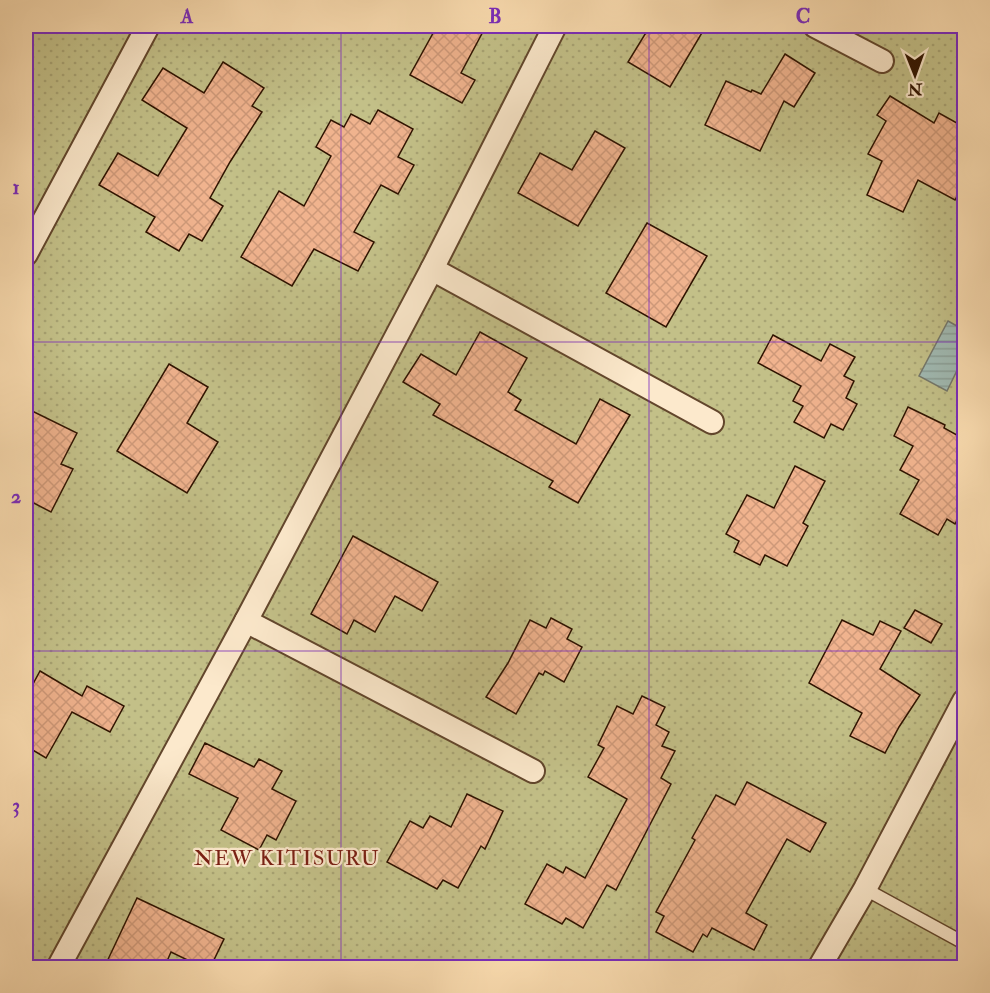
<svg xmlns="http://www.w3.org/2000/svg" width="990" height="993" viewBox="0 0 990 993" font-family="'IM FELL Double Pica',serif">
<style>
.garden{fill:url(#garden-dots);stroke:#796a44;stroke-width:1.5}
.water{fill:url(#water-rules);stroke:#73776b;stroke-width:1.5}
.building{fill:url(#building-cross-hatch);stroke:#2f1300;stroke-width:1.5}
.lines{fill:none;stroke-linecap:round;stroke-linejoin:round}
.service-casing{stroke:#62462c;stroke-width:15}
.minor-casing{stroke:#62462c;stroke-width:26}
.service{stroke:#fce9cc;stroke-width:12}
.minor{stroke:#fce9cc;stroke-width:22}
.grid{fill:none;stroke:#7b2cbf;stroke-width:1.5;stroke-opacity:0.55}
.labels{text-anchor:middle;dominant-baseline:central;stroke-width:4.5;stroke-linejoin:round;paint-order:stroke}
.neighbourhood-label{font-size:21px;letter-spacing:1.5px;fill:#7a1f14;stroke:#fce9cc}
.neatline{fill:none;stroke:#7b2cbf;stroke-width:2}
.grid-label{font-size:20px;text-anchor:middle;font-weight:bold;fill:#7b2cbf}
</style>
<defs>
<pattern id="garden-dots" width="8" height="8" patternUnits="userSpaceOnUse" patternTransform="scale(1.5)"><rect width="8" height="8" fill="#c3c088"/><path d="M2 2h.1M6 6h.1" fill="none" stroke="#a8a474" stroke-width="1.8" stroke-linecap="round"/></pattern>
<pattern id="water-rules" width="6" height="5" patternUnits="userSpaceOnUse" patternTransform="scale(1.5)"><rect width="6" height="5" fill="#a0bab3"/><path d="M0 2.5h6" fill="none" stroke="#8a9f98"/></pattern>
<pattern id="building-cross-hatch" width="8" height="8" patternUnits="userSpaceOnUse" patternTransform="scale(1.5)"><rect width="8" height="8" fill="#f0b38e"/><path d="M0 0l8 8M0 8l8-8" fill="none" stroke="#ce9979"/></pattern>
</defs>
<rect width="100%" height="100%" fill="#fbddb1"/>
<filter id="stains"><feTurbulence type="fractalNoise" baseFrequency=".00333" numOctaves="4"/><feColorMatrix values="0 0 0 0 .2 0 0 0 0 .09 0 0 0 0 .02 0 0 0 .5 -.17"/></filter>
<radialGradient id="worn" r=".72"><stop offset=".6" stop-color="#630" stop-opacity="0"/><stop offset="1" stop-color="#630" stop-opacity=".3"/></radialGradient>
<rect class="garden" x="26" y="26" width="938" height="941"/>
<polygon class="water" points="948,321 964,330 964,356 947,391 919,376"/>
<g class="building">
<polygon points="437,26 486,26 461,73 475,80 462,103 410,75"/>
<polygon points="650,26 706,26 670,87 628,62"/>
<polygon points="785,54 815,73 794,107 784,101 760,151 705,125 726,81 751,92 752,90 761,94"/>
<polygon points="223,62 264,88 252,106 262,112 230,162 210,198 223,206 202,241 189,234 179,251 146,232 155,217 99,185 118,153 158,176 187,128 142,100 163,68 204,93"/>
<polygon points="890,96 934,123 939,113 964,127 964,183 955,200 918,180 903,212 867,195 882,161 868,154 886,121 877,115"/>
<polygon points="378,110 413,129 398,157 414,165 398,194 381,185 354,232 374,242 358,271 314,249 292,286 241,257 279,191 304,206 331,156 316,147 331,120 344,127 351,114 370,124"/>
<polygon points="595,131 625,148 578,226 518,193 540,153 572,170"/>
<polygon points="647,223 707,256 666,327 606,293"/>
<polygon points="480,332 527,358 508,392 521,400 515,410 576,444 600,399 630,415 578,503 549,487 553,481 433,415 440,404 403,382 421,354 456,375"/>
<polygon points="773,335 821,361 830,344 855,357 844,376 854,381 846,398 857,404 843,430 831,424 824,438 794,422 803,406 793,401 801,386 758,363"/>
<polygon points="169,364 208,387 187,423 218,442 187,493 117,451"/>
<polygon points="908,407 945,425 944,428 964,439 964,507 955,524 947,519 938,535 900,514 919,480 900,470 913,446 894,436"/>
<polygon points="26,408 77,433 61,464 73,469 51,512 26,499"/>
<polygon points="795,466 825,481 803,523 808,526 787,566 765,555 760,565 734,552 739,541 726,534 747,495 774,508"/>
<polygon points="353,536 438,582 422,611 395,596 375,632 354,620 347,634 311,614"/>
<polygon points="915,610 942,624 931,643 904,628"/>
<polygon points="551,618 572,629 567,639 582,647 564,682 545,671 543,675 539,673 516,714 486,697 508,663 530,620 546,628"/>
<polygon points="842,620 873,635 880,621 901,631 880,669 920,695 899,727 885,753 850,736 862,713 809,683"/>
<polygon points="40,671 82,696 87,686 124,706 110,732 72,712 46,758 26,746 26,697"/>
<polygon points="642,696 665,707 656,725 669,732 662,746 675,751 661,778 671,784 616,890 607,885 583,928 566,918 562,924 525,904 547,864 563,873 566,867 585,878 627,799 588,777 604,748 598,745 617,706 633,714"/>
<polygon points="205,743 254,767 259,759 282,771 272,789 296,801 276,840 267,835 259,850 221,830 238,798 189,774"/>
<polygon points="747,782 826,823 810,852 787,839 746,913 767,925 754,950 712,928 707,937 703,934 693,952 656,932 664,916 656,912 695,840 692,838 716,795 735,805"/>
<polygon points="467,794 503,811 485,849 481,846 458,888 443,880 437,889 387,862 410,821 423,828 430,816 451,827"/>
<polygon points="137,898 224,939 210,968 204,968 171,952 164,968 104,968"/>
</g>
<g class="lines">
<g class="service-casing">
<polyline id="service" points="865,889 964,943"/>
</g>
<g class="minor-casing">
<g id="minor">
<polyline points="815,26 882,61"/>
<polyline points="26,254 148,26"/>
<polyline points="432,269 712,422"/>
<polyline points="246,621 533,771"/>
<polyline points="58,968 246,621 432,269 555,26"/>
<polyline points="819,968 865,889 964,701"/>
</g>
</g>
<use href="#service" class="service"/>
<use href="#minor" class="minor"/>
</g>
<path class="grid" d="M341,26V968M649,26V968M26,342H964M26,651H964"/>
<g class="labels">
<g class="neighbourhood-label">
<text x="287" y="858">NEW KITISURU</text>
</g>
</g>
<rect width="990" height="993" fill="none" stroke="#fbddb1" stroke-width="66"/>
<g transform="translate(915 75) rotate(179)" stroke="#fce9cc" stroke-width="4.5" paint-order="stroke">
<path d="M0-4.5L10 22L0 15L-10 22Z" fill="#2f1300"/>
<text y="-9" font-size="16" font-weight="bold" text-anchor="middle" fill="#2f1300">N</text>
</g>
<rect x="33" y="33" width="924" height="927" class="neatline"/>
<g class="grid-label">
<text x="187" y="23">A</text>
<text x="495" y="23">B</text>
<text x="803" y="23">C</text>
<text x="16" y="194">1</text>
<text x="16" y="503">2</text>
<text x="16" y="812">3</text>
</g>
<rect width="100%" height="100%" filter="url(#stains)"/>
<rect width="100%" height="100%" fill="url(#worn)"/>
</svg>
